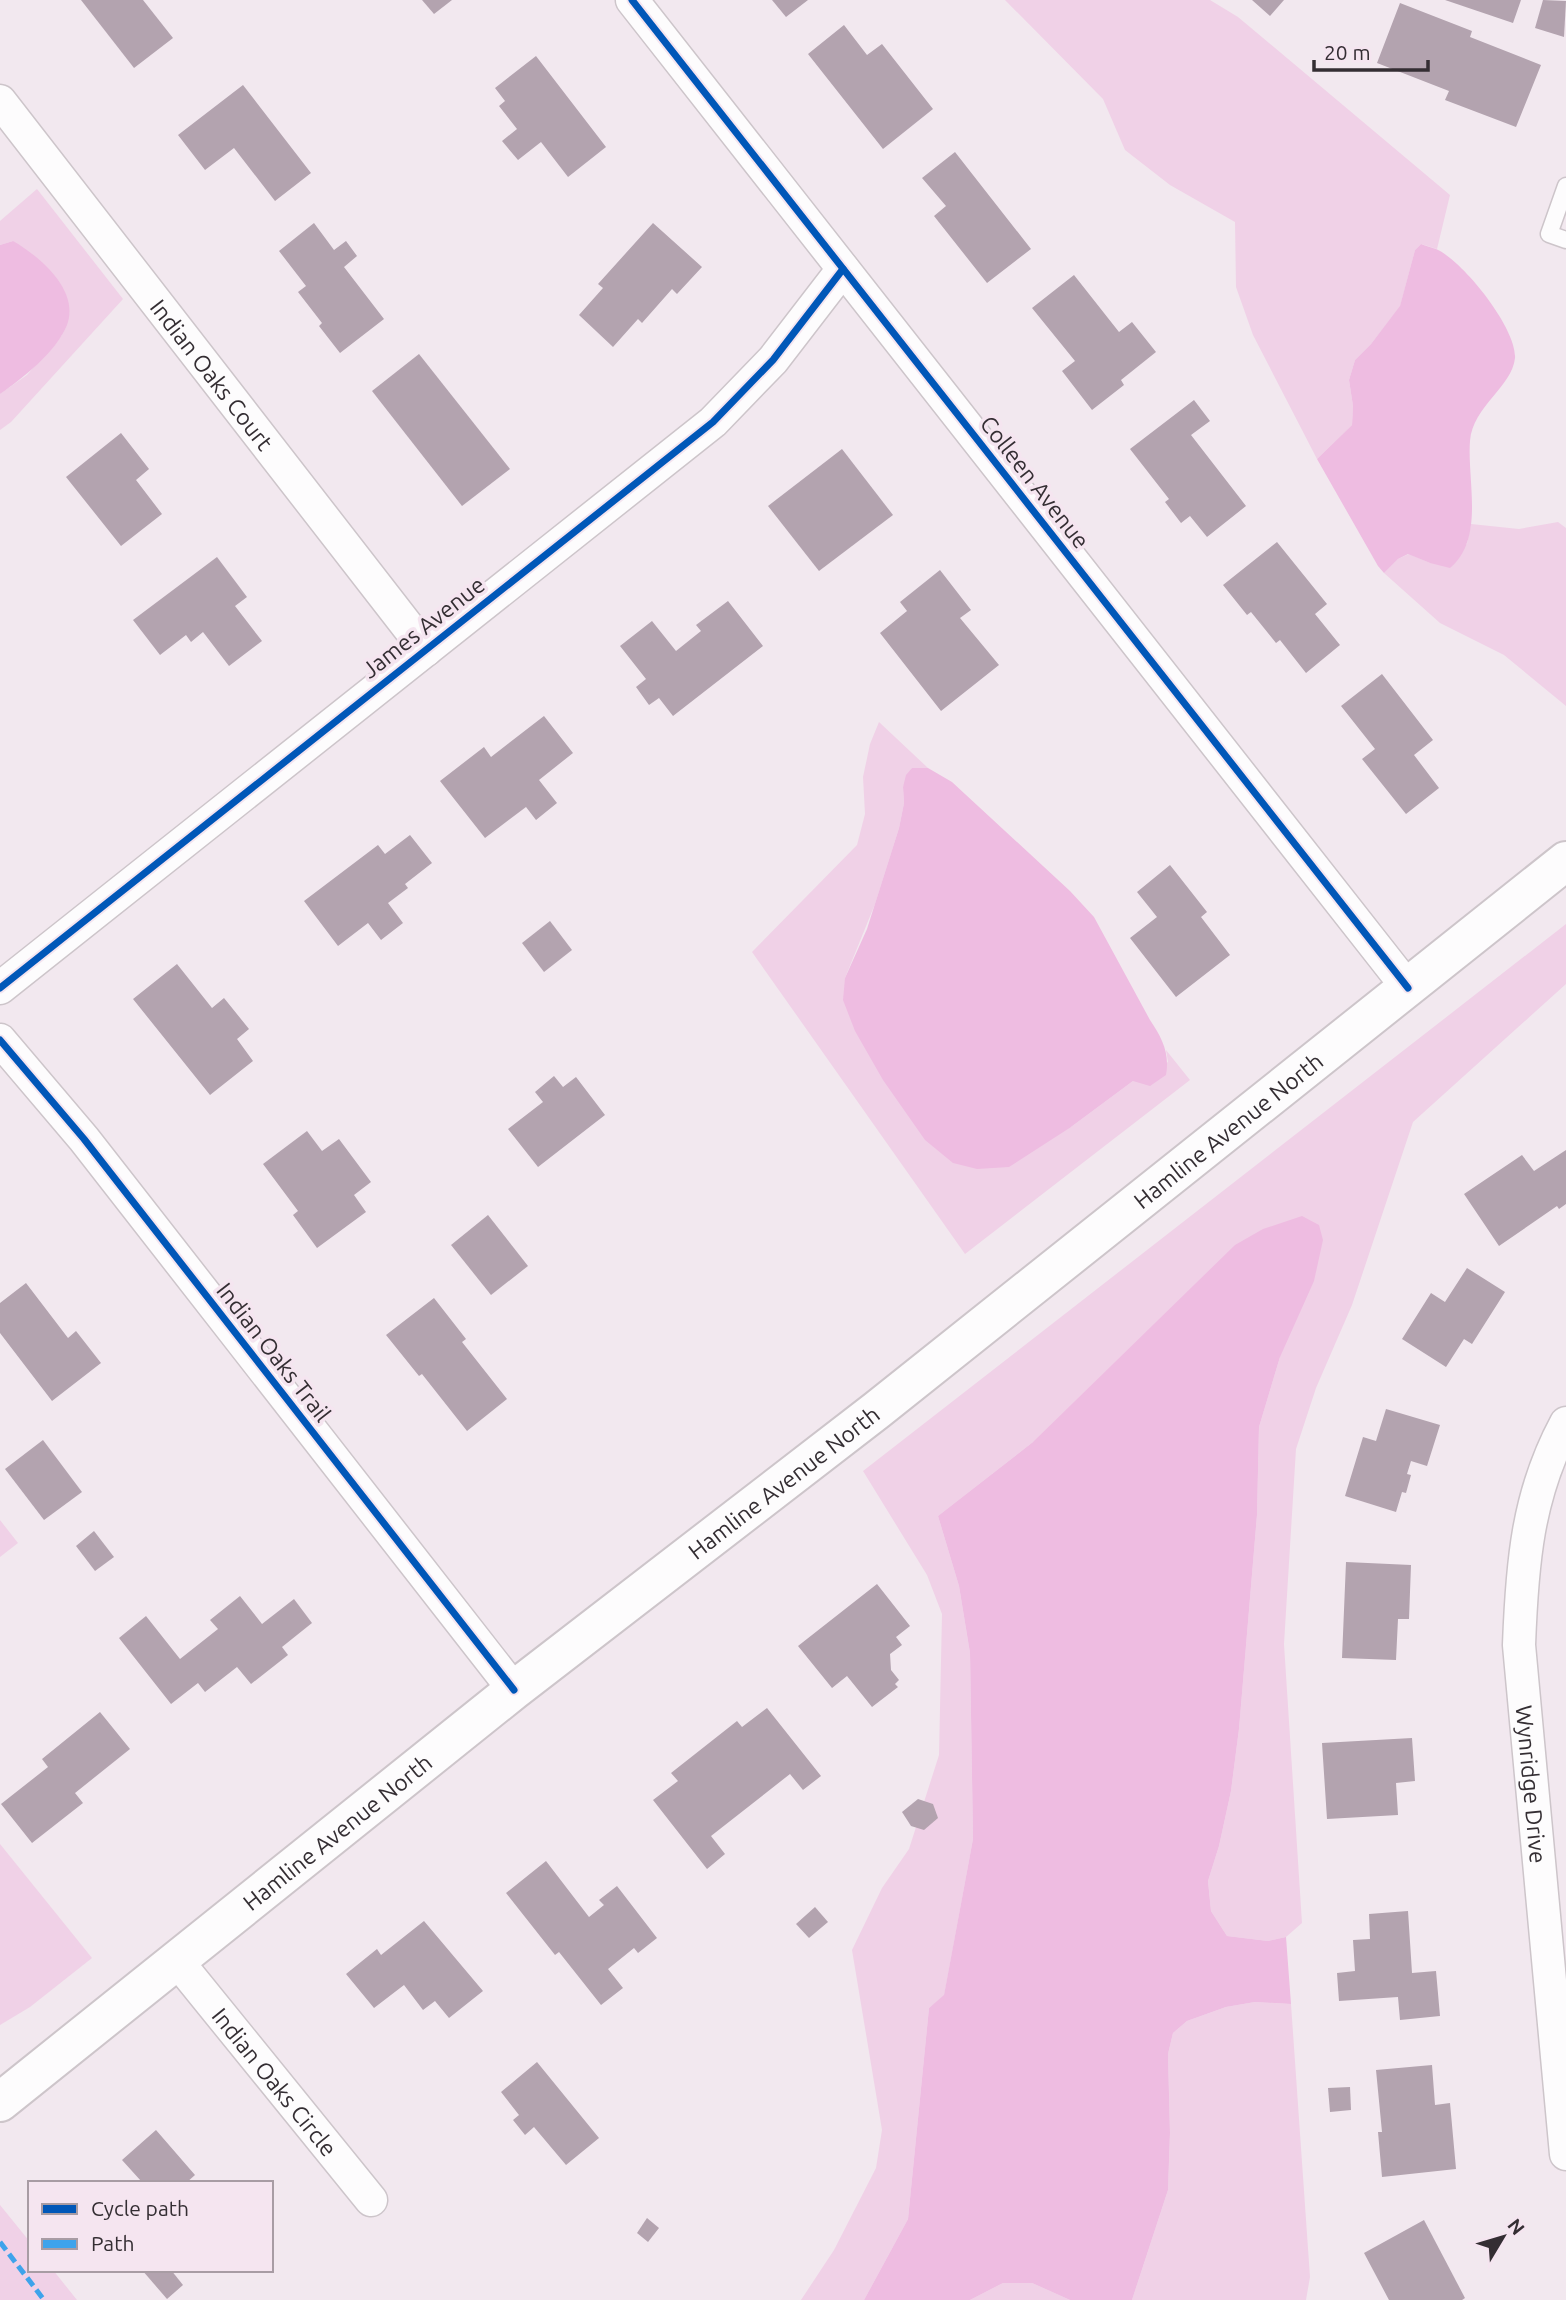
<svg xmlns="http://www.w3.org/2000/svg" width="1566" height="2300" viewBox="0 0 1566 2300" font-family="Ubuntu,sans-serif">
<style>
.green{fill:#f0d1e7}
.water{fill:#eebce1}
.building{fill:#b3a3af}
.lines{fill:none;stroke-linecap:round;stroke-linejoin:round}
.service-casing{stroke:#cdc5ca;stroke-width:19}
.minor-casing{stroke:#cdc5ca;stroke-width:35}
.primary-casing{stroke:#cdc5ca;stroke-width:42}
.service{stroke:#fdfcfd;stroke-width:16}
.minor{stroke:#fdfcfd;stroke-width:32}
.primary{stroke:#fdfcfd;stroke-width:38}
.quiet{stroke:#3ea3eb;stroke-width:5;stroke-dasharray:10 5;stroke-linecap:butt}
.cycleway-casing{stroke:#f5e5f0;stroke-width:11}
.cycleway{stroke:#0057b8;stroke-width:7}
.labels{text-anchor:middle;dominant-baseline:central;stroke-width:7;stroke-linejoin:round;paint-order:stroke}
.street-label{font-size:23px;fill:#342e33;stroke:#f5e5f0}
</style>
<rect width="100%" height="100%" fill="#f2e8ef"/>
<g class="green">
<polygon points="1005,0 1210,0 1238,17 1450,195 1437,249 1421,244 1415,250 1400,307 1371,344 1355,360 1349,380 1353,406 1352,425 1317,459 1253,335 1236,287 1235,222 1170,185 1125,150 1103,99"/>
<polygon points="37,189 123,299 11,422 0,430 0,394 27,375 62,335 13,241 0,245 0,221"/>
<polygon points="1558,522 1566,528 1566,706 1504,655 1440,623 1384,573 1398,559 1409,554 1430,563 1467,544 1471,524 1519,529"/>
<polygon points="879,722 928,768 912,768 903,787 904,803 899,828 875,904 845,978 1071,1127 1133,1081 1168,1062 1166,1050 1190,1080 965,1254 752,952 857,845 865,814 863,777 870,744"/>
<polygon points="1566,924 1566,984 1413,1122 1352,1305 1316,1388 1296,1449 1284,1644 1302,1923 1286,1937 1268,1941 1227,1936 1211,1911 1208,1881 1219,1846 1231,1791 1239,1729 1257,1515 1259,1427 1280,1357 1033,1442 938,1516 959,1586 970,1653 973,1839 944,1996 929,2008 908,2219 864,2300 801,2300 834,2250 876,2168 882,2130 852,1950 882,1888 909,1849 939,1755 942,1614 927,1575 863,1471"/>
<polygon points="0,1520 18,1543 0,1557"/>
<polygon points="0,1844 92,1958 30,2007 0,2025"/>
<polygon points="1255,2002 1291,2004 1310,2277 1306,2300 1132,2300 1168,2190 1170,2133 1168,2054 1173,2033 1187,2021 1226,2007"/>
<polygon points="0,2205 30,2242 30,2270 53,2270 77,2300 0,2300"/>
<polygon points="1003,2283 1032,2283 1070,2300 970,2300"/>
</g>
<g class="water">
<path d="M13,241C39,256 80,290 67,325C56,352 23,378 0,394V245Z"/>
<path d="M1421,244C1425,246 1431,247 1436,249C1462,260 1517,328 1515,358C1512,387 1473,406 1470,441C1467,481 1485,539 1450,568L1430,563L1408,554L1398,559L1384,573L1378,566L1317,459L1352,425L1353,406L1349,380L1355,360L1371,344L1400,306L1415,250Z"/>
<path d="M912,768H928L952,782L1070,891L1094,917L1150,1020C1162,1038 1170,1053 1166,1075L1150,1086L1133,1081L1071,1127L1009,1167L977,1169L953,1163L925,1140L883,1080L855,1031L843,1000L845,978L867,929L899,828L904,803L903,787L906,775Z"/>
<polygon points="1302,1216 1319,1225 1323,1240 1314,1281 1280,1357 1259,1427 1257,1515 1239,1729 1231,1791 1219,1846 1208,1881 1211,1911 1227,1936 1268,1941 1286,1937 1291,2004 1255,2002 1226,2007 1187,2021 1173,2033 1168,2054 1170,2133 1168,2190 1132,2300 1070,2300 1032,2283 1003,2283 970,2300 864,2300 908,2219 929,2008 944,1995 973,1839 970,1653 959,1586 938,1516 1033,1442 1235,1245 1263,1229"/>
</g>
<g class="building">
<polygon points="81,0 143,0 173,38 134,68"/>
<polygon points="422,0 452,0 434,14"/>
<polygon points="772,0 808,0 786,17"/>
<polygon points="1252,0 1284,0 1270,16"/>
<polygon points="1445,0 1521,0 1513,23"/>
<polygon points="1543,0 1566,1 1564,37 1535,28"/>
<polygon points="1400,3 1472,31 1470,37 1541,65 1516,127 1445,100 1449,91 1377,63"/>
<polygon points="844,25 867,55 882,44 933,109 883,149 808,54"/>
<polygon points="536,56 606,147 568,177 541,142 518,160 502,141 517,129 499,106 505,101 495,88"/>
<polygon points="243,85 311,173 275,201 234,148 205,170 178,135"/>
<polygon points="955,152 1031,249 987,283 934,216 946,206 922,178"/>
<polygon points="314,223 334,250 346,241 357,256 344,267 384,319 340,353 319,326 322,323 298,292 306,286 279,251"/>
<polygon points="653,223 702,267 677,294 672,289 642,323 638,319 613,347 579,315 603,288 598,284"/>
<polygon points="1074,275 1119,332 1132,322 1156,352 1121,380 1124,385 1092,410 1062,371 1075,361 1032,308"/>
<polygon points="419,354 510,469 462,506 372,391"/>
<polygon points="1194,400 1210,421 1191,435 1246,506 1207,537 1190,516 1181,523 1165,502 1169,499 1130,449"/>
<polygon points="121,433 149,469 136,480 162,514 121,546 66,477"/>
<polygon points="842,449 893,515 819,571 768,506"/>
<polygon points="1277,542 1327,604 1315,614 1340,645 1306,673 1280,640 1276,643 1251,612 1247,615 1223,585"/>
<polygon points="217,557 247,597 235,606 262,641 229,666 203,632 191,642 186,635 160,655 133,620"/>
<polygon points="940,570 971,610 960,618 999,665 941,711 880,633 907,611 900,602"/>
<polygon points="728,601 763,646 673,716 659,698 649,705 636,687 646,679 620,646 652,621 676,651 701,631 696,625"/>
<polygon points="1382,674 1433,740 1414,755 1439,788 1406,814 1362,759 1375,749 1341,706"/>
<polygon points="544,716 573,753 539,780 557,803 536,820 526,807 485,838 440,781 484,747 491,757"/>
<polygon points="410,835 432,863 405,884 408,888 388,903 403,923 381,940 368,923 338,946 304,901 378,845 385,854"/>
<polygon points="1170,865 1207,912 1201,917 1230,955 1176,997 1130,938 1157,917 1137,892"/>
<polygon points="550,921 572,950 544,972 522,943"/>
<polygon points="177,964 212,1008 224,998 249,1029 237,1039 253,1061 210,1095 133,999"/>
<polygon points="554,1076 563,1087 576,1077 605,1115 538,1167 508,1129 543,1102 535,1092"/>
<polygon points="307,1131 322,1151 339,1139 371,1182 354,1195 366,1212 317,1248 293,1215 298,1211 263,1164"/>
<polygon points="1566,1150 1566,1204 1559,1209 1557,1206 1499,1246 1464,1194 1522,1155 1534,1171"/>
<polygon points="488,1215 528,1266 491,1295 451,1245"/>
<polygon points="1467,1268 1505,1292 1472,1344 1464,1339 1446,1367 1402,1339 1431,1293 1445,1302"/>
<polygon points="26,1283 68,1338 76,1331 101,1363 52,1401 0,1333 0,1303"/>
<polygon points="434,1298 466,1339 462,1342 507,1399 467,1431 422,1374 419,1376 386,1335"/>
<polygon points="1386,1409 1440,1425 1427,1466 1411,1461 1407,1474 1411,1475 1406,1493 1402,1492 1396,1512 1345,1496 1363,1437 1376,1441"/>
<polygon points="43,1440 82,1492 44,1520 5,1469"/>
<polygon points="94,1531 114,1557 95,1571 76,1546"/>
<polygon points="1346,1562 1411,1565 1409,1619 1398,1619 1396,1660 1342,1658"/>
<polygon points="877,1584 910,1626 896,1637 902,1645 890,1654 891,1670 899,1680 895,1684 898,1687 872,1707 847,1676 832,1688 798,1646"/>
<polygon points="240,1596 262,1624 294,1599 312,1623 282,1647 288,1655 251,1684 237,1667 205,1692 198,1683 171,1704 119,1638 146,1616 180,1659 218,1629 210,1620"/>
<polygon points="767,1708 821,1776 803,1790 790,1774 711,1836 725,1854 707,1869 653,1800 678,1781 671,1773 737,1721 742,1727"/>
<polygon points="100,1712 130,1749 75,1793 83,1803 32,1843 1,1804 48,1767 42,1759"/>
<polygon points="1412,1738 1415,1781 1396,1783 1398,1815 1327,1819 1322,1743"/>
<polygon points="918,1799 933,1804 938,1818 924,1830 911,1826 902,1812"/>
<polygon points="546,1861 589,1917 604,1905 599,1900 617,1886 657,1938 638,1953 634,1948 608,1969 623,1988 601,2005 559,1952 555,1955 506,1893"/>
<polygon points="815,1907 828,1922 809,1938 796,1924"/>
<polygon points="1408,1911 1412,1973 1436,1971 1440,2016 1400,2020 1398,1997 1339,2001 1337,1973 1355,1971 1353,1940 1370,1939 1369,1914"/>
<polygon points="424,1921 483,1991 449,2018 435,2001 423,2010 404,1985 374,2008 346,1974 377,1949 381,1955"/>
<polygon points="537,2062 599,2138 566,2165 534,2127 525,2135 513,2120 519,2115 501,2092"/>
<polygon points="1432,2065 1435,2105 1450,2103 1456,2169 1382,2177 1378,2132 1382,2132 1376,2070"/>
<polygon points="1350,2087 1351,2110 1330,2112 1328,2088"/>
<polygon points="156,2130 195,2175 186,2183 139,2183 141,2181 122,2160"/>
<polygon points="647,2218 659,2228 648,2242 637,2233"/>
<polygon points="1424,2220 1465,2298 1462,2300 1389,2300 1364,2253"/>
<polygon points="142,2270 171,2270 183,2285 167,2299"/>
</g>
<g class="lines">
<g class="service-casing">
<polyline id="service" points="1566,186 1549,234 1566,240"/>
</g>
<g class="minor-casing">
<g id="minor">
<polyline points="632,0 1408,988"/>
<path id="s1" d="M0,101L426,650"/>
<polyline points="0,988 713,422 773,360 843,269"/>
<polyline points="0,1040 84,1139 514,1690"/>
<path id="s2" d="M1566,1423C1527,1495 1522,1565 1519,1645L1566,2154"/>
<path id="s3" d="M178,1962L371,2200"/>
</g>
</g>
<g class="primary-casing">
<g id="primary">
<path id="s4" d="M0,2102L514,1690L877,1410L1566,861"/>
</g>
</g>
<use href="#service" class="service"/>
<use href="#minor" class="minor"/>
<use href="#primary" class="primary"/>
<polyline class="quiet" points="0,2242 44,2300"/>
<g class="cycleway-casing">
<g id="cycleway">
<polyline points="632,0 1408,988"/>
<polyline points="0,988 713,422 773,360 843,269"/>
<polyline points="0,1040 84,1139 514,1690"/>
</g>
</g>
<use href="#cycleway" class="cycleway"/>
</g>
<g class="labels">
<g class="street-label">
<text stroke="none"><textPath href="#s1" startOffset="346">Indian Oaks Court</textPath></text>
<text transform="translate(1035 482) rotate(52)">Colleen Avenue</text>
<text transform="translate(423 627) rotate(-38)">James Avenue</text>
<text stroke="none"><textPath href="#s4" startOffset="1566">Hamline Avenue North</textPath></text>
<text transform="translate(274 1352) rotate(52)">Indian Oaks Trail</text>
<text stroke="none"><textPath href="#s4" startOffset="999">Hamline Avenue North</textPath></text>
<text stroke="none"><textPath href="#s2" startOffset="369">Wynridge Drive</textPath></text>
<text stroke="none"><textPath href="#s4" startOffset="432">Hamline Avenue North</textPath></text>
<text stroke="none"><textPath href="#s3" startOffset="154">Indian Oaks Circle</textPath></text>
</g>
</g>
<rect x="28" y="2181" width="245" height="91" fill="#f5e5f0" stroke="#a89ca4" stroke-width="2"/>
<rect x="42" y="2204" width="35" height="10" fill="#0057b8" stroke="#a89ca4" stroke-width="2"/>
<text x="91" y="2216" font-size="21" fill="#342e33">Cycle path</text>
<rect x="42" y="2239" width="35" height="10" fill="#3ea3eb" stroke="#a89ca4" stroke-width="2"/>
<text x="91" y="2251" font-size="21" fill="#342e33">Path</text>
<g transform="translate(1503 2237) rotate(52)" stroke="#f5e5f0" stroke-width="5" paint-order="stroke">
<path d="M0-5L12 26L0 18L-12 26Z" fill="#342e33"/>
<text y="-10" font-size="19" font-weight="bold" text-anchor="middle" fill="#342e33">N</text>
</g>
<path d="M1314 60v10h114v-10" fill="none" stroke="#342e33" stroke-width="3.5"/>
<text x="1324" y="60" font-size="21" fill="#342e33" stroke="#f5e5f0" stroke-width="5" paint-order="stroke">20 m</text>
</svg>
